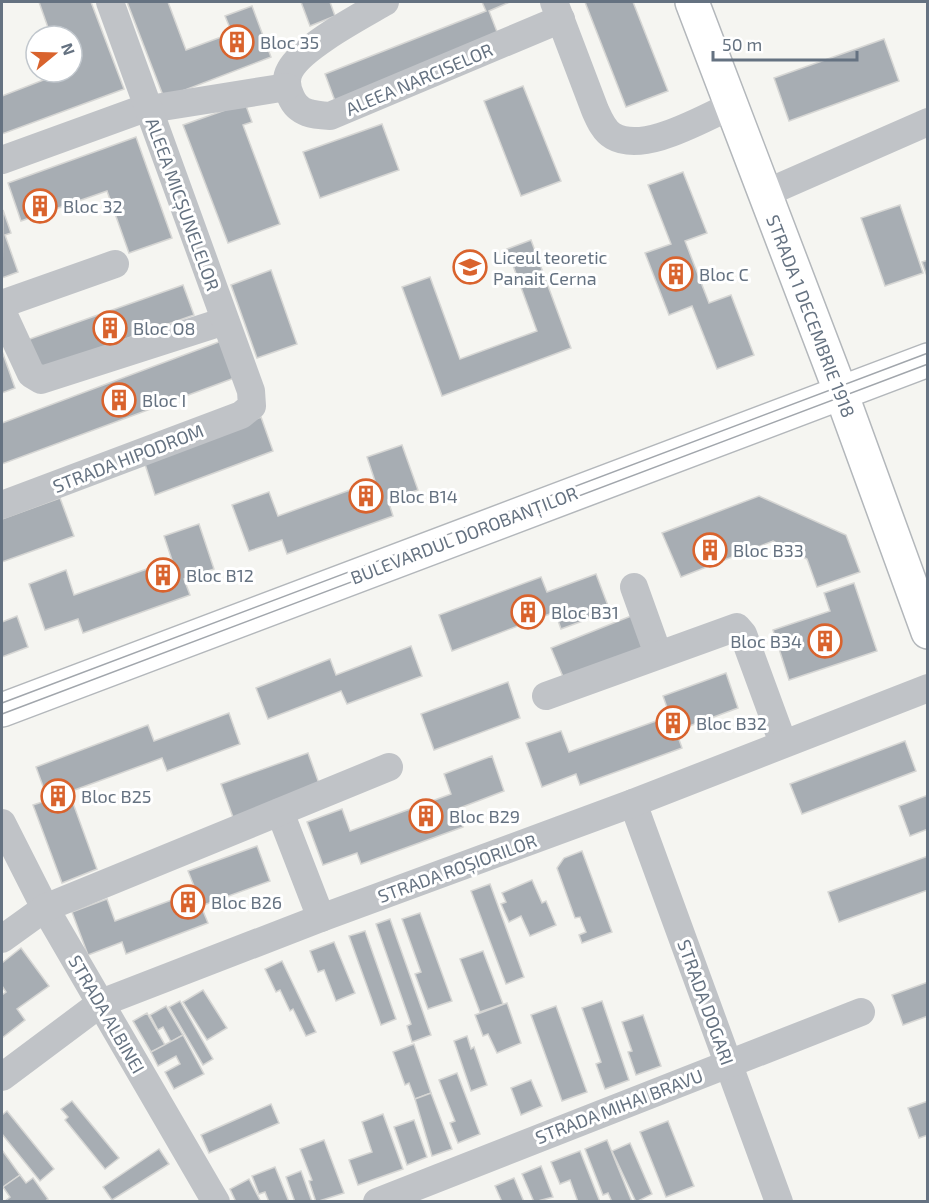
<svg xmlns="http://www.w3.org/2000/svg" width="929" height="1203" viewBox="0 0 929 1203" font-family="'Exo 2',sans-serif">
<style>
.building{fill:#a7adb3;stroke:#d6d6d4;stroke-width:1.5}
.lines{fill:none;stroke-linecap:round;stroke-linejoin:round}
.major-casing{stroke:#b3b7bb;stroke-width:36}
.minor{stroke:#c0c3c7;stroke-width:28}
.major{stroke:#fff;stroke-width:33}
.tram{stroke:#a1a6ac;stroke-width:1.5}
.labels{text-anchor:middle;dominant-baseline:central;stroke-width:6;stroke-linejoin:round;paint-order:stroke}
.poi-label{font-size:18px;fill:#657281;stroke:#fff;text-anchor:start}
.street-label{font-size:18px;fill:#657281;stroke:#fff}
</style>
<rect width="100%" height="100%" fill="#f5f5f1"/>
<g class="building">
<polygon points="39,2 91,2 124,89 2,134 2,96 64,72 72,72 72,36 51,36"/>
<polygon points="127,2 168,2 186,50 232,33 225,16 252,6 271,57 164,98"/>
<polygon points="301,2 330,2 335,16 310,26"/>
<polygon points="482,2 510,2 489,11 499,37 335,101 325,74 486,11"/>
<polygon points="585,2 633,2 668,91 626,107"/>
<polygon points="884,39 899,81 789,121 774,78"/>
<polygon points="523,86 561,181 521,196 484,101"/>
<polygon points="245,103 252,122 243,125 280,224 228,243 183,125"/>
<polygon points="382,124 399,170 320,198 303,152"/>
<polygon points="136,137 172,238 129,253 107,191 21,221 8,183"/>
<polygon points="683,172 707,233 685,241 709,303 731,295 754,355 717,369 692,306 669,315 645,253 671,244 648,185"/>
<polygon points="900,205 923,273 885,286 861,218"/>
<polygon points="3,210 11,233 5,235 18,272 2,278"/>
<polygon points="531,240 571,348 442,396 402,287 430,277 460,359 537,331 507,249"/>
<polygon points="928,260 928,279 922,262"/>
<polygon points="271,270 297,344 257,358 231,285"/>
<polygon points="183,285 194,315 37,370 27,340"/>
<polygon points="224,340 237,377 2,464 2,423"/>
<polygon points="2,351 15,388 2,393"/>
<polygon points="261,417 273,451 155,495 144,461"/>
<polygon points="402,445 418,490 388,500 393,516 287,554 282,540 249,551 232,505 269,492 278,516 375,481 367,457"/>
<polygon points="759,496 846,535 860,572 817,587 807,559 773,541 681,577 662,533"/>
<polygon points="60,498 74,536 2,562 2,519"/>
<polygon points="199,524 214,569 184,579 190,595 83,633 78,619 45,630 29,584 66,570 74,595 172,560 164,536"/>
<polygon points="596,574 610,611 561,629 555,612 452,651 439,615 541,577 547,592"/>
<polygon points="854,583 877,651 789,680 773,630 830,611 824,593"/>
<polygon points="17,616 28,647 2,657 2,622"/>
<polygon points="631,616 645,653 566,684 551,648"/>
<polygon points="411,646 422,676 347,704 341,691 268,719 256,688 330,659 336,675"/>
<polygon points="726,673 738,708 676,731 682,748 580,785 576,774 542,787 526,743 561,731 569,752 670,716 663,696"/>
<polygon points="508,682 520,718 434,750 421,714"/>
<polygon points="229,713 240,744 167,771 162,758 69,792 97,869 62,883 33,805 48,800 36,767 148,725 154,741"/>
<polygon points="905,741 916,771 802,814 790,784"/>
<polygon points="308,753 321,789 234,820 221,784"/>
<polygon points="492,756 504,791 457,809 463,827 361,864 357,853 323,865 307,822 342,809 350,831 451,794 444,774"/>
<polygon points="928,795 928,829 910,836 899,806"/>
<polygon points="257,846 270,881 201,906 208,923 126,954 122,942 88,955 72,912 107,899 115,921 196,891 188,871"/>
<polygon points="582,851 612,932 582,943 579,935 586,932 580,917 575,918 557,868 564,858"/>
<polygon points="928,856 928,890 839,922 828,892"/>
<polygon points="532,880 542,903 546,901 556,925 530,936 521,916 509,922 501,904 506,902 502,893"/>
<polygon points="490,884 524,977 506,984 471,891"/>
<polygon points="420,913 452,1001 428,1009 415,974 421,972 402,919"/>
<polygon points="390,919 431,1035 412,1042 407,1026 411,1024 376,924"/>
<polygon points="365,931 396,1019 381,1025 349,936"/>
<polygon points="334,942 355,993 336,1001 324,970 318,972 310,951"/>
<polygon points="21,948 49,986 17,1009 25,1020 2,1038 2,995 6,992 2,986 2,963"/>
<polygon points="483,951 503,1004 480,1012 460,959"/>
<polygon points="282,961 316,1032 306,1036 293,1009 290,1011 280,990 276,992 265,969"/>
<polygon points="928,982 928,1016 903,1025 892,995"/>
<polygon points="203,990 227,1028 207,1040 183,1002"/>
<polygon points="180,1001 213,1059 203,1065 169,1007"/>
<polygon points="602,1001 629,1080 605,1089 596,1064 601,1062 582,1008"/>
<polygon points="507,1003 521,1043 497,1053 488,1034 483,1036 475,1015"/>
<polygon points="166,1006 183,1035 171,1042 163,1027 158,1030 150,1015"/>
<polygon points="556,1006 587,1092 562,1101 531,1015"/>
<polygon points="147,1013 165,1045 151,1052 133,1021"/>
<polygon points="643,1015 661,1066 636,1075 628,1052 632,1051 622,1022"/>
<polygon points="183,1035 204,1074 174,1089 165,1072 180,1064 176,1056 158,1066 151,1052"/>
<polygon points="467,1036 471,1049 474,1047 487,1085 471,1091 454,1041"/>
<polygon points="414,1044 431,1093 415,1099 409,1083 405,1085 393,1052"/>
<polygon points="457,1073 480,1134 458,1143 450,1123 455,1121 439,1080"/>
<polygon points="531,1080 542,1106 521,1115 511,1088"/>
<polygon points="431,1093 452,1149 432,1156 415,1099"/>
<polygon points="72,1101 119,1158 105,1169 65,1120 68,1117 61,1109"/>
<polygon points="928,1101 928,1135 919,1138 908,1108"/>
<polygon points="271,1104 279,1123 209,1153 201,1135"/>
<polygon points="7,1111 54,1169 40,1181 2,1134 2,1115"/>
<polygon points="383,1114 403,1169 358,1185 349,1160 372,1152 362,1122"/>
<polygon points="414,1120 427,1157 407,1165 394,1127"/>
<polygon points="668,1121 694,1186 666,1197 640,1132"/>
<polygon points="324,1140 344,1193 316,1202 309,1181 312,1180 300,1149"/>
<polygon points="607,1140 632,1202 612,1202 608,1193 603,1195 585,1149"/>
<polygon points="630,1143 652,1194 636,1202 612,1151"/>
<polygon points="159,1149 169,1164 112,1200 103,1187"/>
<polygon points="2,1150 20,1175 2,1188"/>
<polygon points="580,1151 600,1202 578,1202 570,1180 560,1184 551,1162"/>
<polygon points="541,1166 553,1197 534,1202 522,1174"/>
<polygon points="275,1167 289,1202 269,1202 265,1192 259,1194 252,1176"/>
<polygon points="301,1171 312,1202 295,1202 286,1177"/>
<polygon points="20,1175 26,1183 33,1178 48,1199 44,1202 4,1202 10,1197 3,1187"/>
<polygon points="514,1178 524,1202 502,1202 495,1186"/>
<polygon points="249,1179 261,1202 236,1202 230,1189"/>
</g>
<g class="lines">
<g class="major-casing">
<g id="major">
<polyline points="692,2 841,393 928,632"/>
<polyline points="2,710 928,360"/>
</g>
</g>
<g class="minor">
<path d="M385,2C361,16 302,47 290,70C285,79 287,89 291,97C298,114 314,115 330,116L561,19"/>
<path d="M554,2L595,110C599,119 604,131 613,136C644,154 701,119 731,106"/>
<polyline points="2,160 137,111 287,87"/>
<polyline points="764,194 928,122"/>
<polyline points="2,304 115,264"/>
<polyline points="2,311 31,374 41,380 225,321"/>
<polyline points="2,505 241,415 252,406 251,391 110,2"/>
<polyline points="634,587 658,654"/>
<polyline points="546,696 737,627 743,634 783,743"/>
<polyline points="633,803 779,1202"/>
<polyline points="280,812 321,918"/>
<polyline points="2,823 45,908 216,1202"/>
<polyline points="2,939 45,908 389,767"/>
<polyline points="2,1077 101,1003 321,918 633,803 928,688"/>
<polyline points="377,1202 861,1012"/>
</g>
<use href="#major" class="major"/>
<g class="tram">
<polyline points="2,703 928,353"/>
<polyline points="2,714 928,364"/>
</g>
</g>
<defs>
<g id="building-ring" transform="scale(1.725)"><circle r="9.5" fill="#fff" stroke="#d9632d" stroke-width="1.5"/><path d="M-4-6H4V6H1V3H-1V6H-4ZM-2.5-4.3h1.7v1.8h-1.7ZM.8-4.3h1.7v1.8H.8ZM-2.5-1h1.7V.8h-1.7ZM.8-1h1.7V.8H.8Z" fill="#d9632d"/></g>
<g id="university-ring" transform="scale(1.725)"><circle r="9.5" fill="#fff" stroke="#d9632d" stroke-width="1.5"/><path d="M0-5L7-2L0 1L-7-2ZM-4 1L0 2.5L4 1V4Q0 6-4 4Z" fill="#d9632d"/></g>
</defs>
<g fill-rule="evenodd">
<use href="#building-ring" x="237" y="42"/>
<use href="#building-ring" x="40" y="206"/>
<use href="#university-ring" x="470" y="267"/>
<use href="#building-ring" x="676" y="274"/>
<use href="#building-ring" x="110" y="328"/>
<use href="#building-ring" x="119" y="400"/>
<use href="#building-ring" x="366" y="496"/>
<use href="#building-ring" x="710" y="550"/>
<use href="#building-ring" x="163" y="575"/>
<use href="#building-ring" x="528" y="612"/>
<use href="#building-ring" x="825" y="641"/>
<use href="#building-ring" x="673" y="723"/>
<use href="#building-ring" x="58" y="796"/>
<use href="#building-ring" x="426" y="816"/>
<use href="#building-ring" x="188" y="902"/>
</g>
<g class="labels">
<g class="poi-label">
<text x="260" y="42">Bloc 35</text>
<text x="63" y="206">Bloc 32</text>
<text x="493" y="257">Liceul teoretic<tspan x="493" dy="21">Panait Cerna</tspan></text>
<text x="699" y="274">Bloc C</text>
<text x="133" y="328">Bloc O8</text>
<text x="142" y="400">Bloc I</text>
<text x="389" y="496">Bloc B14</text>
<text x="733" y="550">Bloc B33</text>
<text x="186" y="575">Bloc B12</text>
<text x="551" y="612">Bloc B31</text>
<text x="802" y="641" text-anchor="end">Bloc B34</text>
<text x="696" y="723">Bloc B32</text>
<text x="81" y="796">Bloc B25</text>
<text x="449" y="816">Bloc B29</text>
<text x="211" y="902">Bloc B26</text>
</g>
<g class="street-label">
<text transform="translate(419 79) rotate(-23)">ALEEA NARCISELOR</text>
<text transform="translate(183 204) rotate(70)">ALEEA MICȘUNELELOR</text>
<text transform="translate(811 316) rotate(69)">STRADA 1 DECEMBRIE 1918</text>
<text transform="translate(128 458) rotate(-21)">STRADA HIPODROM</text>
<text transform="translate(464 535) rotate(-21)">BULEVARDUL DOROBANȚILOR</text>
<text transform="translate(457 868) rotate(-20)">STRADA ROȘIORILOR</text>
<text transform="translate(706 1002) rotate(70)">STRADA DOGARI</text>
<text transform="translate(107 1014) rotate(60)">STRADA ALBINEI</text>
<text transform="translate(619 1106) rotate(-21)">STRADA MIHAI BRAVU</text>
</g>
</g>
<rect width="929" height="1203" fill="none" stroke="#657281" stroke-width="6"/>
<g transform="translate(54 54) rotate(71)"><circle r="28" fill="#ffffff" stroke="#c1c7cd" stroke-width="1.5"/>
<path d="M0-4.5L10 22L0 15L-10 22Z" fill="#d9632d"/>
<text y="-9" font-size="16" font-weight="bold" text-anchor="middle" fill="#657281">N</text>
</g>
<path d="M713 51v9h144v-9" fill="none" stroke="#657281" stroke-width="3"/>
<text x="722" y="51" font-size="18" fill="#657281" stroke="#ffffff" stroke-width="4.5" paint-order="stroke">50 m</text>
</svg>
